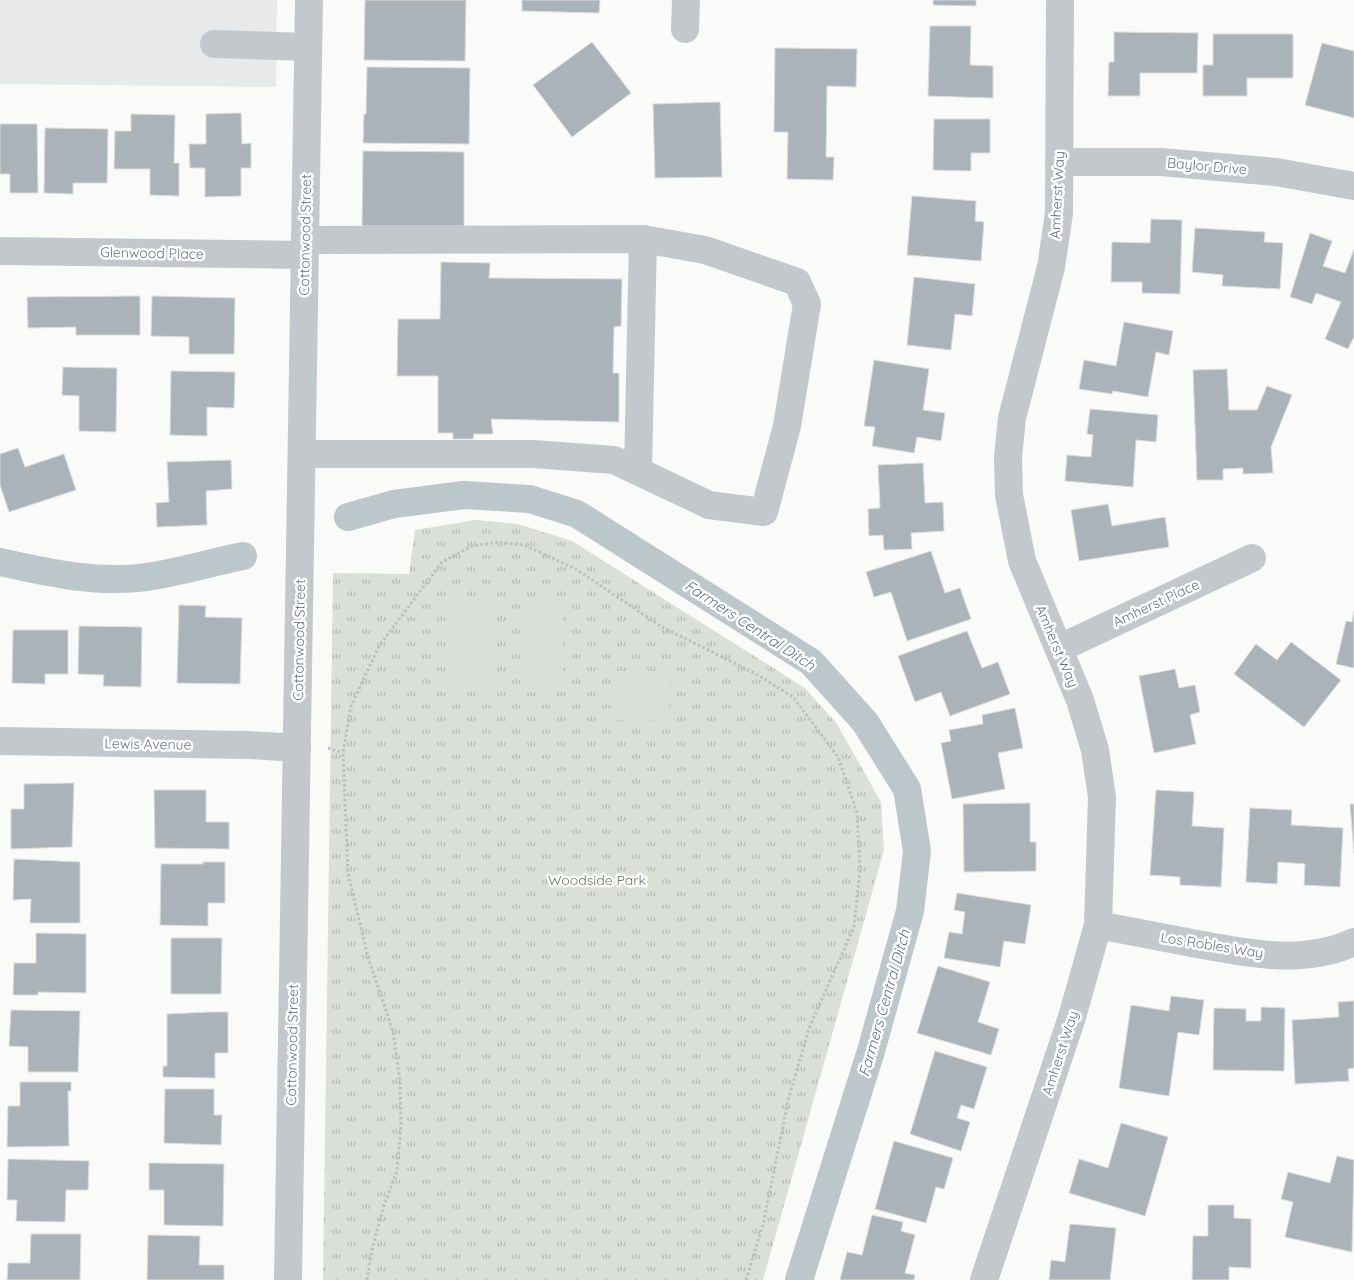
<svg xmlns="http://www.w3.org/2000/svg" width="1354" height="1280" viewBox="0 0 1354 1280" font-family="Quicksand,sans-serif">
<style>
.built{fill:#e8e9e9}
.grass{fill:url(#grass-tufts)}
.garden{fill:#dadfd7}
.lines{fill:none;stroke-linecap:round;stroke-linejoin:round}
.canal{stroke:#bbc7cb;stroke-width:28}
.building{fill:#aab3b9;stroke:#dcdcda}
.path{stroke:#bbbfc2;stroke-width:3;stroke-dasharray:2.5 2.5;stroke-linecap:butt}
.minor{stroke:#c3c8cc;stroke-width:28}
.labels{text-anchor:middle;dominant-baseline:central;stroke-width:5;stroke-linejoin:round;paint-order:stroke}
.street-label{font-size:14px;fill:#657683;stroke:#fff}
.park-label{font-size:14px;fill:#687a64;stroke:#fff}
.water-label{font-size:15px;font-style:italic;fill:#60757c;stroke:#fff}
</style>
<defs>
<pattern id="grass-tufts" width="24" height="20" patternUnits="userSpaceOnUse" patternTransform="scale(1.25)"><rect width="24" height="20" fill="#dadfd7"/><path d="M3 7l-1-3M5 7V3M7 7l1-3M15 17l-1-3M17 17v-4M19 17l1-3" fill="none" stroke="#b4b9b4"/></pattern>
</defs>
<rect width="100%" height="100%" fill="#fafaf8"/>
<polygon class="built" points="0,0 277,0 276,87 0,84"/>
<polygon class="grass" points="476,520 518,524 572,541 805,688 837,724 881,802 884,850 763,1280 323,1280 333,573 409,574 415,530"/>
<g class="garden">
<polygon points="450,600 493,600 493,692 451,691"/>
<polygon points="521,600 564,600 563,692 520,692"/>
<polygon points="614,671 670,671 669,721 613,720"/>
</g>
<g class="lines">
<g class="canal">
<polyline points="348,517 394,504 464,495 530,499 577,514 811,662 865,722 907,789 917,851 910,911 871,1051 799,1280"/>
<path d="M0,562C49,573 102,585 153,576C183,571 213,562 243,556"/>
</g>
</g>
<g class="building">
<polygon points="365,0 466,0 465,61 364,60"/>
<polygon points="522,0 600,0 599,13 522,11"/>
<polygon points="933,0 976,0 976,6 933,5"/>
<polygon points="930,26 971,26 970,65 993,66 993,98 928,96"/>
<polygon points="1114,32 1198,33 1197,73 1140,73 1140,96 1108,96 1109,62 1114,62"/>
<polygon points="1213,34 1293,34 1293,78 1247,78 1247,96 1203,96 1203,65 1213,65"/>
<polygon points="592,42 631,93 572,137 533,85"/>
<polygon points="1322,43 1354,51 1354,118 1305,105"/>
<polygon points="775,48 857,49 856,87 827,86 826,157 834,157 833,180 787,179 788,132 774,132"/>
<polygon points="367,67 470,68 469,144 363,143 364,114 366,114"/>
<polygon points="720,102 722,177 655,178 653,104"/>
<polygon points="241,113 242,144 251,143 251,168 241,168 241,196 205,197 205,168 190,168 189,144 206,144 206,114"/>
<polygon points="131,114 175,115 174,163 179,163 179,196 150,195 150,169 114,169 115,131 131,131"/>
<polygon points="934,119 990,119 990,153 971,153 971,171 933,170"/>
<polygon points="0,124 37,124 38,193 10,193 10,174 0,174"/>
<polygon points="45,128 108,129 107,183 73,183 73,194 44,193"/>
<polygon points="363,151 464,152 464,226 362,226"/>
<polygon points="912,196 976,201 975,221 984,222 981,261 907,255"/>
<polygon points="1151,219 1182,220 1180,294 1142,293 1142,282 1111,282 1112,242 1150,243"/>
<polygon points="1195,228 1265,232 1264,242 1283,243 1280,289 1222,286 1223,275 1192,272"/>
<polygon points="1310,233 1332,241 1323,266 1345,273 1354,249 1354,337 1348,349 1325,339 1341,302 1316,293 1312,304 1290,297"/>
<polygon points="441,262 490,263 489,278 622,279 621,326 614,327 613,373 619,373 619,422 491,419 493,434 474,434 473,439 453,439 453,433 438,433 438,376 397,376 398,319 440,319"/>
<polygon points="914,277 975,284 972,316 955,314 951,350 907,345"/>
<polygon points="140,296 140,335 76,335 76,327 28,328 27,297"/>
<polygon points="152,296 235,298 234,354 189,354 189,337 151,336"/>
<polygon points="1124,322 1173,331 1169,355 1156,352 1148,397 1113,391 1112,394 1079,389 1084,360 1116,366"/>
<polygon points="874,360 929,369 923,410 945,413 941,441 917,437 914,453 872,446 875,427 864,426"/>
<polygon points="63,367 117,368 116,432 79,431 79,396 62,395"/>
<polygon points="1227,369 1229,410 1257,410 1267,386 1292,395 1271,447 1273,473 1243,474 1243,468 1223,469 1223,480 1197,480 1193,370"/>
<polygon points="171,371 235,372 234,408 207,407 207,436 170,435"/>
<polygon points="1090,409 1158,415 1156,442 1136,440 1133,487 1065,481 1067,455 1091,457 1093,435 1087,434"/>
<polygon points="18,448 25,467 64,454 76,490 9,512 0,485 0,454"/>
<polygon points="231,460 232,489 206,491 207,525 157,527 156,503 169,502 167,462"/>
<polygon points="923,463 925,503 943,502 944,531 911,533 912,549 884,550 883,535 869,536 868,509 880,508 878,465"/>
<polygon points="1108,504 1112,526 1165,517 1169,547 1079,561 1071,510"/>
<polygon points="931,551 945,593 960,588 971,619 907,641 891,592 874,597 866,572"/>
<polygon points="179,605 206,606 205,617 242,618 240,684 177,683"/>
<polygon points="1354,611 1354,668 1336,664 1346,621 1352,622"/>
<polygon points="79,626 142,627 141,687 103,686 104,675 78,674"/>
<polygon points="13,630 68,630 68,674 45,674 45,684 12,683"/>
<polygon points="967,631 982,668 998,662 1010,694 950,716 941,692 915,702 898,656"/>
<polygon points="1291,642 1341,680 1304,727 1234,674 1256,644 1277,660"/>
<polygon points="1175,669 1179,688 1195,685 1200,712 1190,715 1196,744 1154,753 1139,676"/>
<polygon points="1015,708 1023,748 998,753 1005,789 952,799 941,743 951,741 949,730 983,724 982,715"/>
<polygon points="74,783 72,847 11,849 11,809 24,809 24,784"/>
<polygon points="154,790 206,790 206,822 229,822 229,849 155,848"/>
<polygon points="1156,790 1194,792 1192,826 1224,828 1221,887 1180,885 1180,877 1150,875"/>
<polygon points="1030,803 1030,842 1036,842 1036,871 964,872 963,804"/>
<polygon points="1350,804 1354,804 1354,853"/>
<polygon points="1250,808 1292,810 1291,825 1343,828 1340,887 1304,885 1305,864 1278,862 1277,884 1246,882"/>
<polygon points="14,859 80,862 80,923 30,923 31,899 13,900"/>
<polygon points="203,862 225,862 225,903 208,903 208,926 160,925 161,864 203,864"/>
<polygon points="957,893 1031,905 1025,944 1004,941 1000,967 944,958 949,932 962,934 965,912 954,910"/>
<polygon points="36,933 86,934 86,993 38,992 38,995 13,995 14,963 36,963"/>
<polygon points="171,938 222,938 221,994 171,994"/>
<polygon points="938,966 990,982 978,1022 999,1029 991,1055 917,1033"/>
<polygon points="1171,996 1204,1000 1199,1035 1178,1032 1169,1096 1119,1088 1131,1005 1169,1011"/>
<polygon points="1354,1001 1354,1068 1348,1069 1349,1081 1295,1084 1292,1020 1339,1017 1338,1002"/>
<polygon points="1261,1007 1285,1008 1284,1071 1213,1070 1214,1008 1246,1009 1246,1021 1261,1021"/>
<polygon points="11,1010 80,1011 78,1072 28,1072 28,1047 9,1046"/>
<polygon points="211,1012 228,1012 228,1053 215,1053 215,1078 163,1077 163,1066 167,1066 167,1014"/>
<polygon points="935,1051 987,1067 974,1109 961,1105 957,1118 970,1122 961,1151 910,1134"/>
<polygon points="20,1082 71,1082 71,1091 68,1091 69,1146 7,1147 8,1106 20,1106"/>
<polygon points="165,1089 214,1089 214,1115 222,1115 221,1145 164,1143"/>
<polygon points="1121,1123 1168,1137 1145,1216 1069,1193 1079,1159 1108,1168"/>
<polygon points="894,1141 953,1158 944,1189 936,1187 926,1223 875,1209"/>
<polygon points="1337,1156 1354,1160 1352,1252 1285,1237 1293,1202 1281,1199 1288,1172 1330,1183"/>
<polygon points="8,1159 89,1161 88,1190 66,1190 65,1222 16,1221 17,1200 7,1200"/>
<polygon points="149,1163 224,1164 223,1226 164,1225 164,1190 149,1190"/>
<polygon points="1208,1205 1234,1205 1234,1218 1251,1219 1251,1268 1229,1267 1229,1280 1192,1280 1193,1236 1208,1236"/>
<polygon points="872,1215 903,1222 901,1231 915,1235 905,1273 915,1275 914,1280 840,1280 847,1252 862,1255"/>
<polygon points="1070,1224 1116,1228 1110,1280 1049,1280 1051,1260 1065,1262"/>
<polygon points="31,1234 81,1234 80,1280 7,1280 8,1263 30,1263"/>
<polygon points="148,1235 200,1236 199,1265 224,1265 224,1280 147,1280"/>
</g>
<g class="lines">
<g class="path">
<polyline points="328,748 343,753"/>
<polyline points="367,1280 373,1245 384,1205 397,1171 401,1125 400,1081 393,1032 368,957 348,873 343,753 351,706 379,646 442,562 472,546 499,542 524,545 576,569 662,627 756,674 793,697 838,757 857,813 860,868 854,927 809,1028 789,1097 763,1225 746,1280"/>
</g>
<g class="minor">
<polyline points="685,29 686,0"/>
<polyline points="214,44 308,47"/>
<polyline points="1059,162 1161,162 1276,172 1354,186"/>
<polyline points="0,251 305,255"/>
<polyline points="302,454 533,454 614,460 709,505 764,512 787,426 807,304 797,282 705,250 643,239 305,240"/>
<polyline points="638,470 643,239"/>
<polyline points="1060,648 1252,558"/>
<polyline points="0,741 249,745 297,748"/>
<path d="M1098,925C1130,931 1161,937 1192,943C1246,953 1302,966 1354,942"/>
<polyline points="288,1280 309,0"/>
<polyline points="984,1280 1072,1017 1098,925 1102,797 1095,750 1080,700 1022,561 1009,495 1008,457 1012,418 1051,267 1059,213 1060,0"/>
</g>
</g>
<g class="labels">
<g class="street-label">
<text transform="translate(1207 166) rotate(5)">Baylor Drive</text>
<text transform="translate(1057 195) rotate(-87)">Amherst Way</text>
<text transform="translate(305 235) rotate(-89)">Cottonwood Street</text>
<text transform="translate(152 253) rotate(1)">Glenwood Place</text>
<text transform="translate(1156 603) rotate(-25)">Amherst Place</text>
<text transform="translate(299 640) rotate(-89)">Cottonwood Street</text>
<text transform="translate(1057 646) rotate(67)">Amherst Way</text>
<text transform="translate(148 744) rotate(1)">Lewis Avenue</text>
<text transform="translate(1212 945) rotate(9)">Los Robles Way</text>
<text transform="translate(292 1045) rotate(-89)">Cottonwood Street</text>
<text transform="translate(1060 1053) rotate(-72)">Amherst Way</text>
</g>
<g class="park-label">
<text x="597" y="880">Woodside Park</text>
</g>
<g class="water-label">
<text transform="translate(750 625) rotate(33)">Farmers Central Ditch</text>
<text transform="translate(884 1003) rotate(-74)">Farmers Central Ditch</text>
</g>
</g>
</svg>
